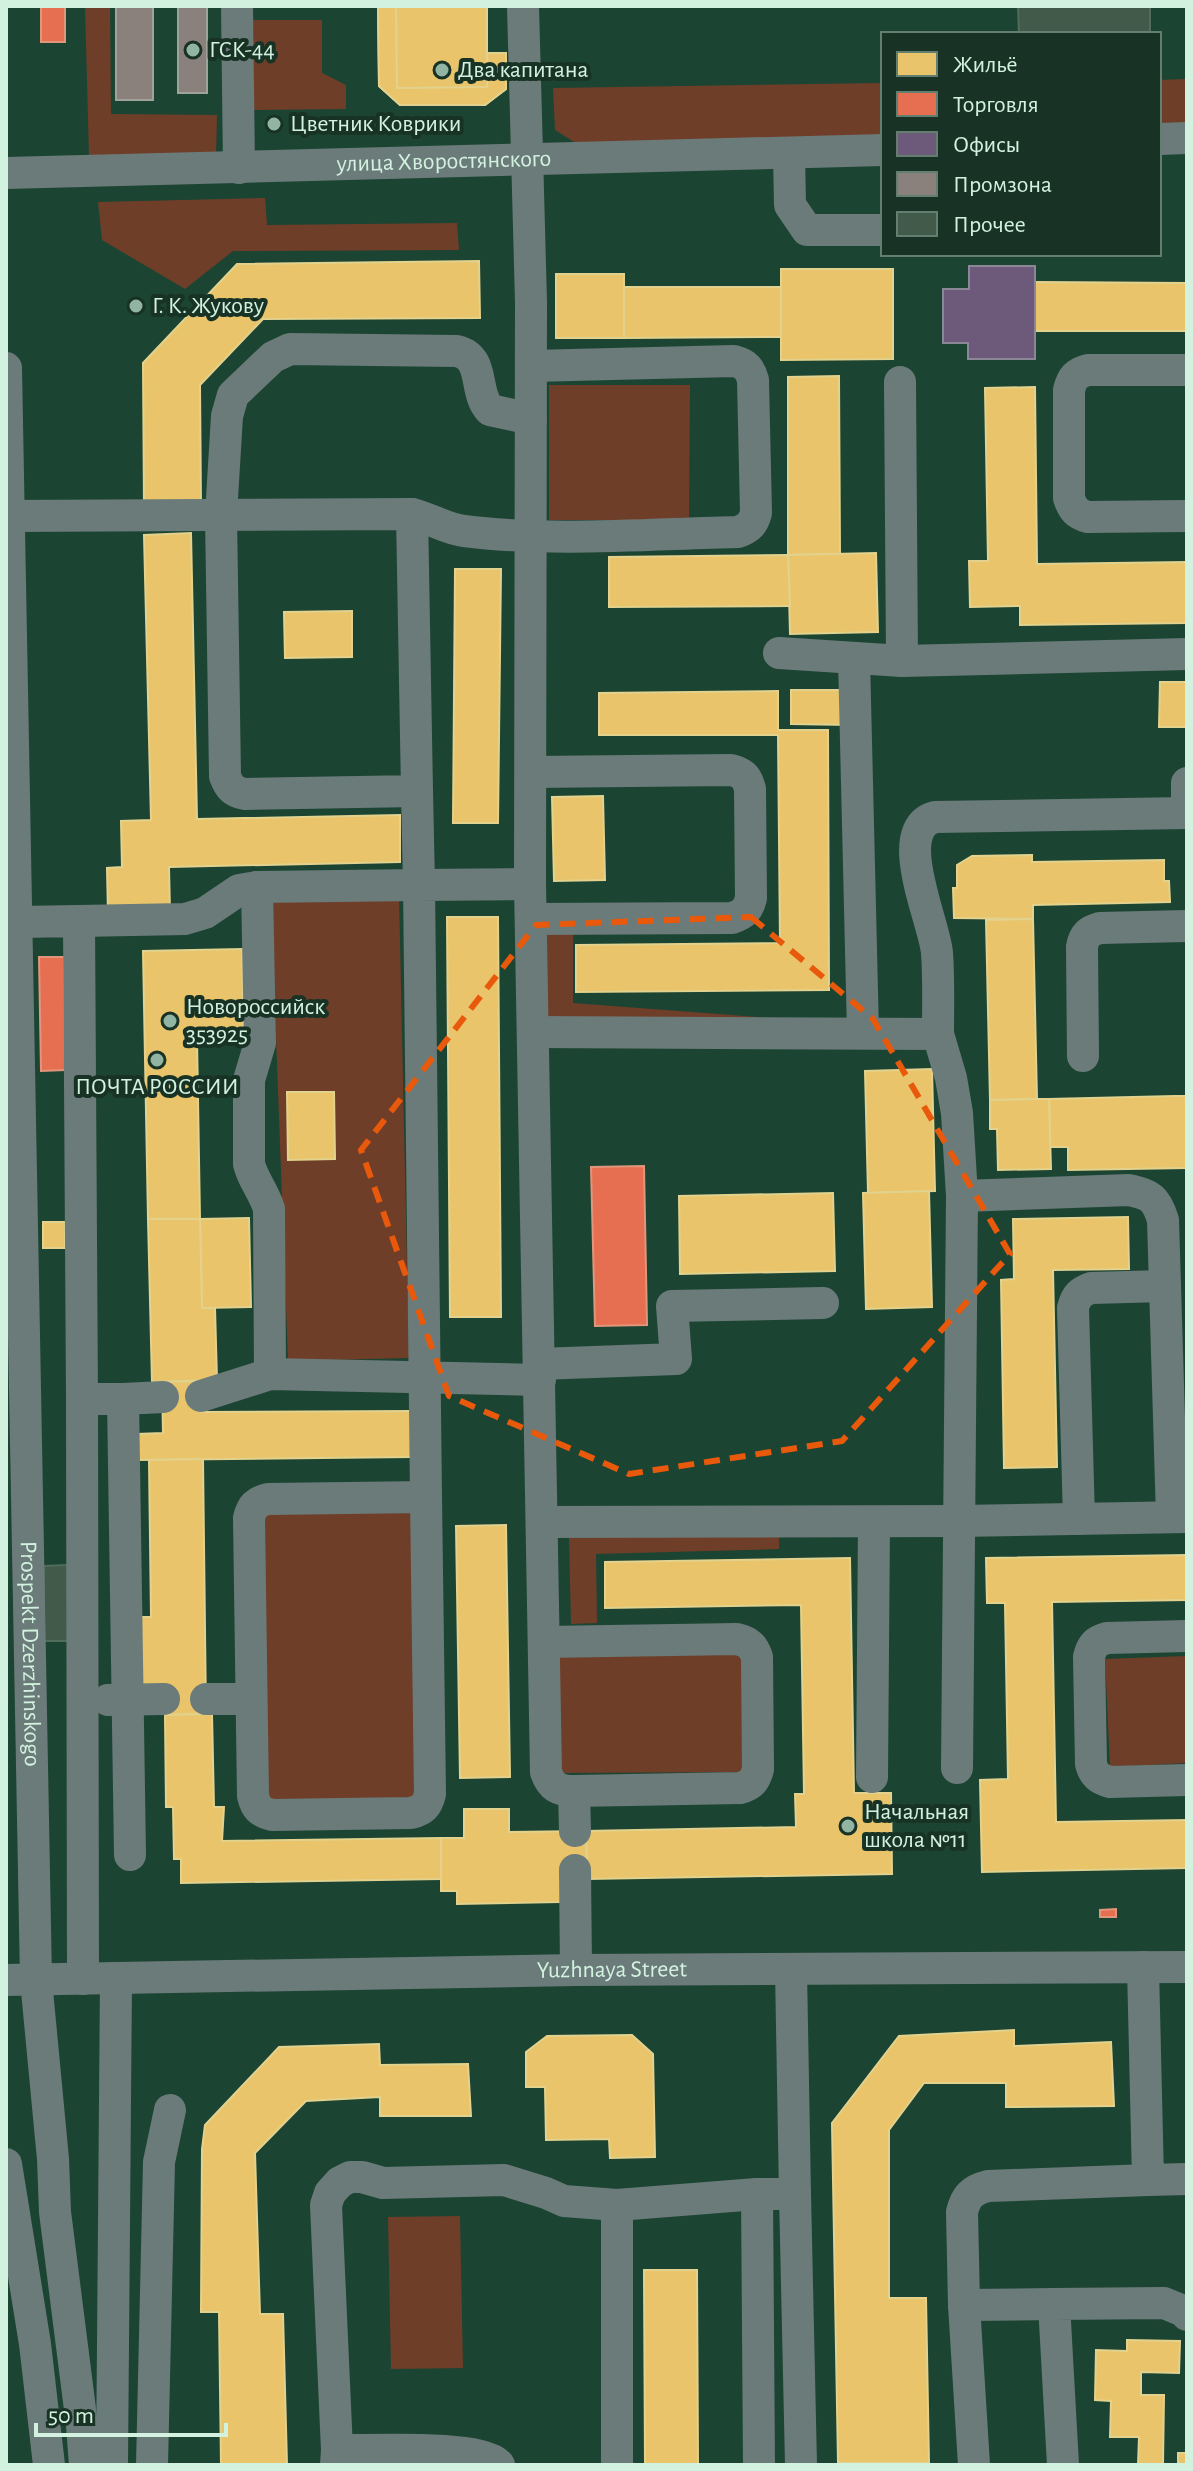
<svg xmlns="http://www.w3.org/2000/svg" width="1193" height="2471" viewBox="0 0 1193 2471" font-family="'Alegreya Sans',sans-serif">
<style>
.green{fill:#6f3e29}
.homes{fill:#e9c46a;stroke:#e2d28d;stroke-width:2}
.shops{fill:#e76f51;stroke:#e1967c;stroke-width:2}
.offices{fill:#6d597a;stroke:#8b8798;stroke-width:2}
.industry{fill:#8a817c;stroke:#a0a39a;stroke-width:2}
.building{fill:#415a4a;stroke:#526c5b;stroke-width:2}
.lines{fill:none;stroke-linecap:round;stroke-linejoin:round}
.minor{stroke:#6b7b7a;stroke-width:32}
.marked{fill:none;stroke:#e8590c;stroke-width:6;stroke-dasharray:16 10;stroke-linejoin:round}
.poi-dot{fill:#92b5a3;stroke:#183325;stroke-width:3}
.labels{text-anchor:middle;dominant-baseline:central;stroke-width:8;stroke-linejoin:round;paint-order:stroke}
.poi-label{font-size:24px;fill:#d2f2df;stroke:#183325;text-anchor:start}
.street-label{font-size:24px;fill:#d2f2df;stroke:#183325}
</style>
<rect width="100%" height="100%" fill="#1c4433"/>
<g class="green">
<polygon points="85,6 110,6 111,114 217,115 216,156 89,157"/>
<polygon points="253,20 322,20 322,73 346,85 346,109 254,110"/>
<polygon points="1187,79 1187,126 1159,127 1159,80"/>
<polygon points="883,83 883,135 576,143 555,130 553,88"/>
<polygon points="265,198 267,225 457,223 459,250 233,251 185,289 102,240 98,202"/>
<polygon points="549,385 690,385 689,520 549,520"/>
<polygon points="399,896 409,1358 288,1361 271,900"/>
<polygon points="542,927 573,927 573,1003 835,1023 545,1021"/>
<polygon points="411,1506 421,1804 264,1803 257,1509"/>
<polygon points="779,1533 779,1549 596,1554 597,1623 571,1624 569,1538"/>
<polygon points="746,1646 746,1772 560,1773 559,1647"/>
<polygon points="1187,1656 1187,1763 1110,1767 1105,1659"/>
<polygon points="460,2216 463,2368 391,2369 388,2217"/>
</g>
<g class="homes">
<polygon points="378,6 487,6 487,53 506,53 506,89 485,105 400,105 379,86"/>
<polygon points="378,6 396,6 397,88 487,87 487,53 506,53 506,89 485,105 400,105 379,86"/>
<polygon points="479,261 480,318 263,319 200,385 201,506 144,506 143,363 237,264"/>
<polygon points="781,269 893,269 893,359 781,360"/>
<rect x="556" y="274" width="68" height="64"/>
<polygon points="1035,282 1187,283 1187,331 1035,331"/>
<polygon points="624,287 781,287 781,337 624,338"/>
<polygon points="839,376 840,554 788,555 788,377"/>
<polygon points="1035,387 1037,564 1187,562 1187,623 1020,625 1020,606 970,607 969,561 988,561 985,388"/>
<polygon points="191,533 197,819 400,815 400,862 169,867 170,912 108,914 107,868 122,867 121,821 151,820 144,535"/>
<polygon points="876,553 878,632 790,634 788,555"/>
<polygon points="788,555 790,606 609,607 609,557"/>
<polygon points="455,569 501,569 498,823 453,823"/>
<polygon points="352,611 352,657 285,658 284,612"/>
<polygon points="1160,682 1187,682 1187,727 1159,727"/>
<polygon points="791,690 850,690 850,725 791,724"/>
<polygon points="778,691 778,730 828,730 829,990 576,992 576,945 780,943 778,735 599,735 599,693"/>
<polygon points="603,796 605,880 554,881 552,797"/>
<polygon points="1032,855 1032,862 1164,860 1164,881 1169,881 1170,902 1033,905 1033,919 954,918 953,888 957,888 957,865 972,856"/>
<polygon points="447,917 498,917 501,1317 450,1317"/>
<polygon points="1033,919 1037,1099 990,1100 986,920"/>
<polygon points="242,949 244,1038 197,1038 200,1219 148,1219 143,951"/>
<polygon points="932,1069 935,1191 868,1193 865,1071"/>
<polygon points="287,1092 334,1092 335,1159 288,1160"/>
<polygon points="1175,1096 1187,1096 1187,1168 1068,1170 1068,1147 1050,1147 1049,1099"/>
<polygon points="1037,1099 1049,1099 1051,1169 998,1170 997,1129 990,1129 990,1100"/>
<polygon points="929,1191 932,1307 866,1309 863,1193"/>
<polygon points="833,1193 835,1271 680,1274 679,1196"/>
<polygon points="1128,1217 1129,1269 1053,1270 1057,1467 1004,1468 1001,1280 1014,1279 1013,1219"/>
<polygon points="249,1218 251,1307 202,1308 200,1219"/>
<polygon points="148,1219 200,1219 202,1308 215,1308 217,1380 152,1382"/>
<rect x="43" y="1222" width="22" height="26"/>
<polygon points="200,1381 201,1412 412,1411 412,1457 137,1460 137,1434 163,1433 162,1382"/>
<polygon points="203,1459 206,1714 165,1715 164,1684 140,1685 139,1617 151,1617 149,1460"/>
<polygon points="506,1525 510,1777 460,1778 456,1526"/>
<polygon points="1187,1555 1187,1600 1052,1602 1056,1822 1187,1820 1187,1868 982,1872 980,1780 1008,1779 1005,1603 987,1603 986,1558"/>
<polygon points="850,1558 854,1793 891,1793 892,1874 587,1879 586,1831 796,1827 795,1794 804,1794 801,1605 605,1608 605,1562"/>
<polygon points="212,1714 214,1807 224,1807 222,1841 441,1838 441,1879 181,1883 181,1859 174,1859 173,1807 166,1807 165,1715"/>
<polygon points="464,1809 509,1809 509,1832 586,1831 587,1870 560,1902 457,1904 457,1891 441,1891 441,1838 464,1838"/>
<polygon points="1014,2030 1014,2046 1111,2042 1114,2106 1006,2107 1006,2083 924,2083 889,2130 889,2298 926,2298 929,2463 838,2463 832,2123 899,2036"/>
<polygon points="632,2035 653,2054 655,2157 610,2158 609,2139 546,2140 545,2087 526,2087 526,2052 547,2036"/>
<polygon points="379,2044 380,2065 468,2064 471,2116 380,2116 380,2097 306,2101 255,2153 260,2314 283,2314 287,2465 221,2465 219,2312 201,2312 202,2149 205,2125 279,2047"/>
<polygon points="644,2270 697,2270 698,2465 645,2465"/>
<polygon points="1127,2340 1180,2341 1179,2373 1141,2372 1141,2395 1164,2395 1163,2465 1138,2465 1139,2437 1110,2437 1111,2401 1095,2400 1096,2350 1127,2351"/>
<rect x="1178" y="2453" width="9" height="12"/>
</g>
<g class="shops">
<rect x="41" y="6" width="24" height="36"/>
<polygon points="39,957 64,957 65,1070 41,1071"/>
<polygon points="644,1166 647,1325 595,1326 591,1167"/>
<polygon points="1116,1909 1116,1917 1100,1917 1100,1910"/>
</g>
<polygon class="offices" points="969,266 1035,266 1035,359 968,359 968,343 943,343 943,289 969,289"/>
<g class="industry">
<rect x="116" y="6" width="37" height="94"/>
<rect x="178" y="6" width="29" height="87"/>
</g>
<g class="building">
<polygon points="1018,6 1150,6 1150,34 1019,34"/>
<polygon points="67,1565 68,1641 44,1641 44,1566"/>
</g>
<g class="lines">
<g class="minor">
<polyline points="237,6 239,168"/>
<path d="M523,6L531,302L530,884L546,1772C551,1787 559,1791 574,1791L575,1831"/>
<polyline points="1159,139 1187,138"/>
<polyline points="789,153 790,205 807,230 883,230"/>
<path id="s1" d="M6,173L883,150"/>
<path id="s2" d="M6,368L36,1980L53,2159L55,2212L82,2425L85,2465"/>
<path d="M1187,370H1088C1076,373 1072,378 1069,390V498C1073,510 1077,514 1088,517L1187,516"/>
<polyline points="900,382 902,661"/>
<path d="M412,514L417,791L245,794C233,792 229,787 225,776L221,515L227,416L233,395L273,357L290,349L457,351C486,358 473,392 490,410L531,419"/>
<path d="M6,516L412,514C430,518 446,529 464,531C551,542 650,534 738,532C749,528 753,524 756,513L753,380C750,369 746,364 734,361L531,366"/>
<polyline points="779,653 902,661 1187,654"/>
<polyline points="854,658 863,1033"/>
<path d="M531,772L731,770C743,773 747,777 750,789L751,898C748,910 744,914 732,918L531,919"/>
<polyline points="1187,783 1187,800"/>
<path d="M257,887L260,1043L249,1080V1164C253,1180 264,1192 269,1209L270,1374"/>
<polyline points="79,921 185,919 205,913 239,890 257,887 419,885 417,791"/>
<polyline points="17,922 79,921 82,1399 123,1399 130,1855"/>
<polyline points="533,1032 938,1034 951,1078 957,1113 962,1196 957,1768"/>
<path d="M938,1034C938,1007 939,980 937,953C935,923 890,829 935,817L1187,813"/>
<path d="M1083,1056L1082,947C1084,935 1089,931 1100,928L1187,926"/>
<path d="M962,1196L1129,1190C1151,1195 1156,1198 1163,1220L1172,1517"/>
<polyline points="539,1364 676,1359 672,1306 823,1303"/>
<polyline points="201,1396 270,1374 540,1380"/>
<polyline points="82,1399 83,1979"/>
<polyline points="123,1399 163,1397"/>
<path d="M426,1497L430,1794C427,1806 423,1810 411,1813L272,1815C260,1812 256,1808 253,1796L249,1518C252,1506 256,1502 268,1499L426,1497L419,885L530,884"/>
<path d="M1079,1519L1073,1308C1076,1296 1080,1292 1091,1288L1165,1286"/>
<polyline points="543,1522 960,1521 1187,1517"/>
<path d="M1187,1636L1107,1638C1096,1641 1092,1645 1089,1657L1091,1764C1094,1775 1099,1779 1110,1782L1187,1780"/>
<path d="M544,1642L737,1639C749,1642 753,1646 757,1657L758,1769C755,1781 751,1785 740,1788L574,1791"/>
<polyline points="206,1699 251,1699"/>
<polyline points="108,1700 164,1699"/>
<polyline points="872,1777 874,1522"/>
<polyline points="575,1870 576,1970"/>
<polyline points="1143,1967 1148,2180 1187,2179"/>
<path id="s3" d="M6,1980L576,1970L1187,1967"/>
<polyline points="6,2164 35,2344 49,2465"/>
<polyline points="757,2194 759,2465"/>
<polyline points="795,2194 801,2465"/>
<polyline points="964,2305 1054,2304"/>
<path d="M337,2450C367,2451 483,2444 499,2465"/>
<polyline points="112,2465 116,1979"/>
<polyline points="152,2465 159,2162 170,2110"/>
<polyline points="336,2465 337,2450 326,2205 330,2193 340,2182 350,2177 362,2177 383,2183 504,2180 546,2193 564,2201 617,2205 757,2194 795,2194 791,1970"/>
<polyline points="617,2465 617,2205"/>
<path d="M974,2465L964,2305L962,2212C966,2196 972,2190 988,2186L1148,2180"/>
<polyline points="1063,2465 1054,2304 1164,2303 1186,2312 1187,2315"/>
</g>
</g>
<path class="marked" d="M751,917L873,1019L1010,1254L842,1441L629,1474L449,1396L361,1150L536,925Z"/>
<g class="poi-dot">
<circle cx="193" cy="50" r="8"/>
<circle cx="442" cy="70" r="8"/>
<circle cx="274" cy="124" r="8"/>
<circle cx="136" cy="306" r="8"/>
<circle cx="170" cy="1021" r="8"/>
<circle cx="157" cy="1060" r="8"/>
<circle cx="848" cy="1826" r="8"/>
</g>
<g class="labels">
<g class="poi-label">
<text x="209" y="50">ГСК-44</text>
<text x="458" y="70">Два капитана</text>
<text x="290" y="124">Цветник Коврики</text>
<text x="152" y="306">Г. К. Жукову</text>
<text x="186" y="1007">Новороссийск<tspan x="186" dy="28">353925</tspan></text>
<text x="157" y="1087" text-anchor="middle">ПОЧТА РОССИИ</text>
<text x="864" y="1812">Начальная<tspan x="864" dy="28">школа №11</tspan></text>
</g>
<g class="street-label">
<text stroke="none"><textPath href="#s1" startOffset="438">улица Хворостянского</textPath></text>
<text stroke="none"><textPath href="#s2" startOffset="1286">Prospekt Dzerzhinskogo</textPath></text>
<text stroke="none"><textPath href="#s3" startOffset="606">Yuzhnaya Street</textPath></text>
</g>
</g>
<rect width="1193" height="2471" fill="none" stroke="#d2f2df" stroke-width="16"/>
<rect x="881" y="32" width="280" height="224" fill="#183325" stroke="#627f6f" stroke-width="2"/>
<rect x="897" y="52" width="40" height="24" fill="#e9c46a" stroke="#627f6f" stroke-width="2"/>
<text x="953" y="72" font-size="24" fill="#d2f2df">Жильё</text>
<rect x="897" y="92" width="40" height="24" fill="#e76f51" stroke="#627f6f" stroke-width="2"/>
<text x="953" y="112" font-size="24" fill="#d2f2df">Торговля</text>
<rect x="897" y="132" width="40" height="24" fill="#6d597a" stroke="#627f6f" stroke-width="2"/>
<text x="953" y="152" font-size="24" fill="#d2f2df">Офисы</text>
<rect x="897" y="172" width="40" height="24" fill="#8a817c" stroke="#627f6f" stroke-width="2"/>
<text x="953" y="192" font-size="24" fill="#d2f2df">Промзона</text>
<rect x="897" y="212" width="40" height="24" fill="#415a4a" stroke="#627f6f" stroke-width="2"/>
<text x="953" y="232" font-size="24" fill="#d2f2df">Прочее</text>
<path d="M36 2423v12h190v-12" fill="none" stroke="#d2f2df" stroke-width="4"/>
<text x="48" y="2423" font-size="24" fill="#d2f2df" stroke="#183325" stroke-width="6" paint-order="stroke">50 m</text>
</svg>
